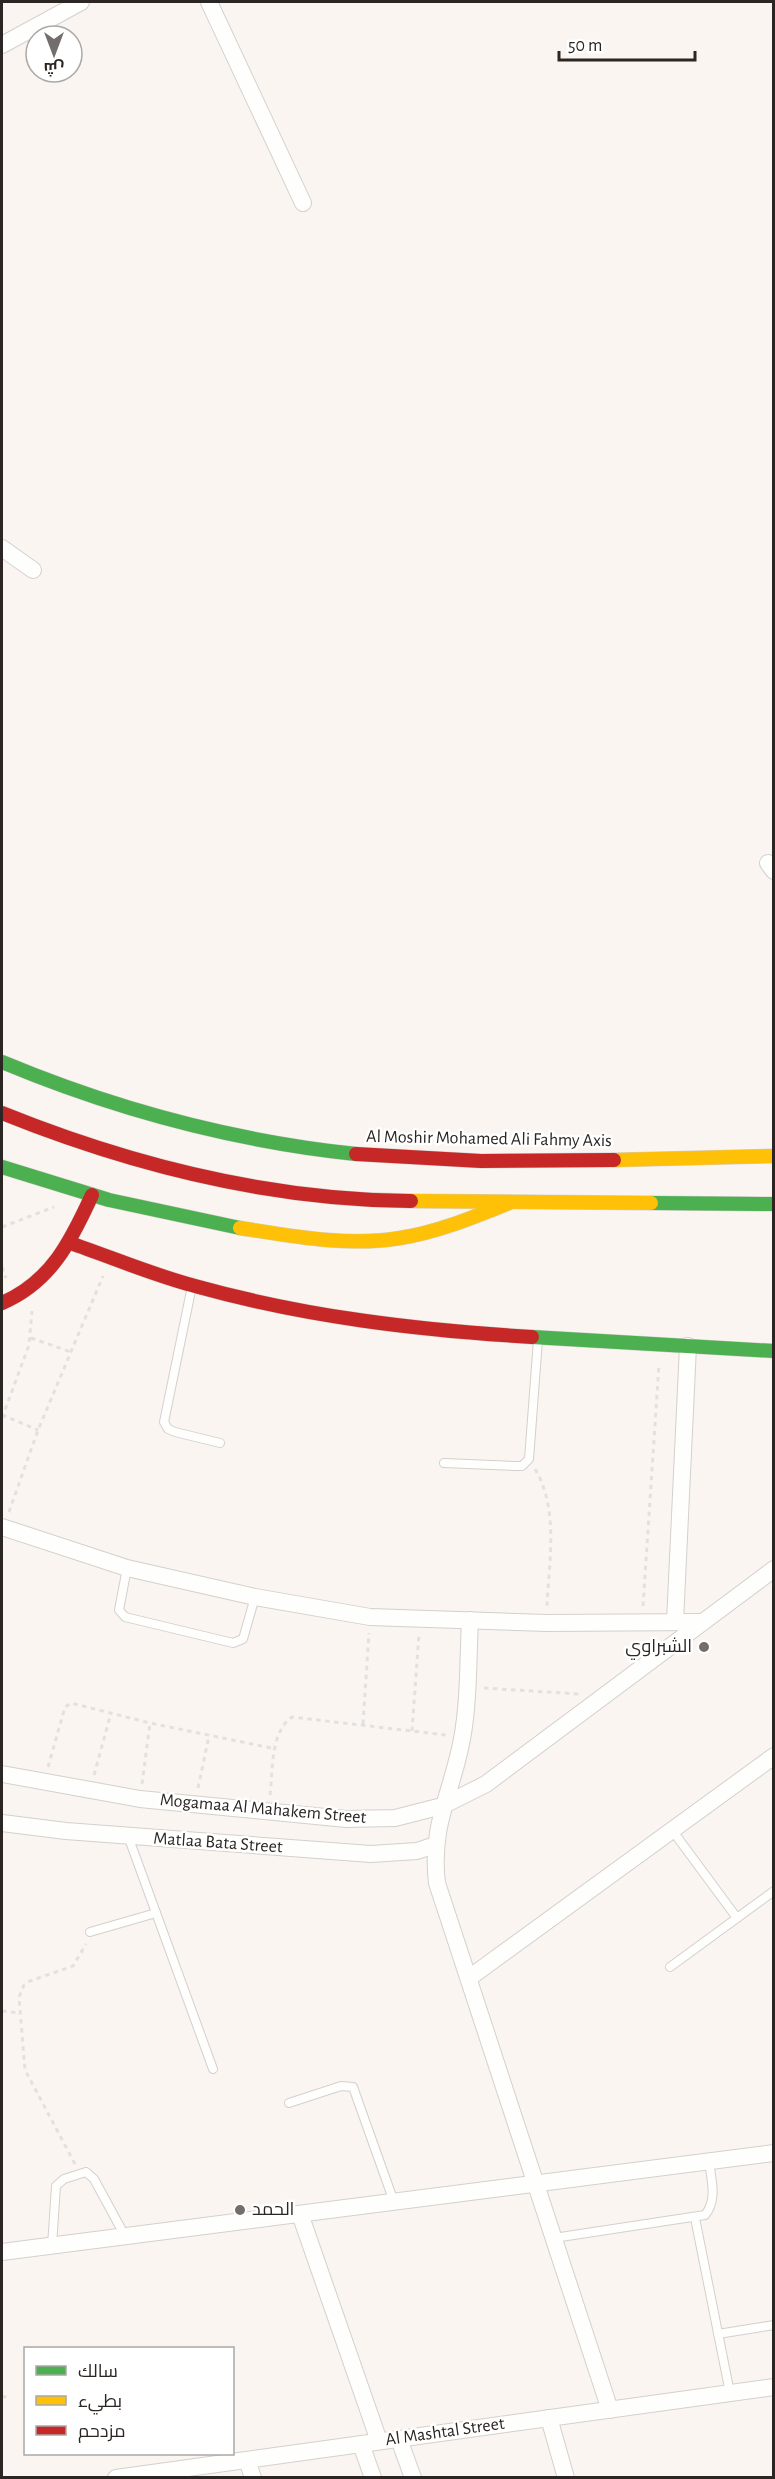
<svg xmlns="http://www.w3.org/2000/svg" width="775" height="2479" viewBox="0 0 775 2479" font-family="'Alegreya Sans',Cairo,sans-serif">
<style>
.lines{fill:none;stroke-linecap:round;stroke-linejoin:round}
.lane-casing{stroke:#d4d0cd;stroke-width:10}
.street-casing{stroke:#d4d0cd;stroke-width:18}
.fast-casing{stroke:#d4d0cd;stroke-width:15}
.slow-casing{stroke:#d4d0cd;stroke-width:15}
.jam-casing{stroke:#d4d0cd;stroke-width:15}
.path{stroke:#e3e1e0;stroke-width:3;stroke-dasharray:4.5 4.5;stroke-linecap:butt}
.lane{stroke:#fefefd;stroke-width:8}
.street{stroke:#fefefd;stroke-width:16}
.fast{stroke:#4caf50;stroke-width:14}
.slow{stroke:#ffc107;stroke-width:14}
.jam{stroke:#c62828;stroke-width:14}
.poi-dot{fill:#736e6b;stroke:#fff;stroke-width:2}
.labels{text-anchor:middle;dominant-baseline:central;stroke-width:5;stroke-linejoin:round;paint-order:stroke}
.street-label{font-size:18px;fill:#2b2623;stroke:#fff}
.poi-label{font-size:18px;fill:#2b2623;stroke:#fff;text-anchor:end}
</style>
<rect width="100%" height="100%" fill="#faf5f1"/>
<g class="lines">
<g class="lane-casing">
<g id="lane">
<polyline points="192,1286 164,1422 168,1429 175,1432 220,1443"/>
<polyline points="444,1463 513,1466 522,1466 529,1459 538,1340"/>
<polyline points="127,1568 119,1610 125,1617 233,1643 243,1639 255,1597"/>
<polyline points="672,1830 737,1918"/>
<polyline points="128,1836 213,2069"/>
<polyline points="90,1932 156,1913"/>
<polyline points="670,1967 774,1891"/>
<polyline points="289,2103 341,2086 353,2087 394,2202"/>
<polyline points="695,2218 730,2393"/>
<path d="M554,2238L705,2215C718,2199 711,2180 709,2161"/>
<polyline points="52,2246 56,2186 64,2179 86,2172 94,2179 125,2236"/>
<polyline points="718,2334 774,2325"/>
</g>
</g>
<g class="street-casing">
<g id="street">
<polyline points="209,2 303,203"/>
<polyline points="2,45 81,2"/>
<polyline points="2,548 33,570"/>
<polyline points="768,863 774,871"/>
<polyline points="2,1527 127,1568 255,1597 370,1617 547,1623 703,1622"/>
<path d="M470,1620C468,1659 469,1701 462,1739C452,1793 430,1825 437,1883L610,2410"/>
<polyline points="675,1622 688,1346"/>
<polyline points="2,1774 140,1799 346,1819 395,1818 442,1806 486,1784 774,1569"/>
<polyline points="2,1823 66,1831 371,1854 417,1851 435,1845"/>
<polyline points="469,1978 774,1756"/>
<polyline points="300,2214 379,2441"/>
<polyline points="2,2252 774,2153"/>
<polyline points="549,2418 566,2478"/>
<polyline points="399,2439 413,2478"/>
<polyline points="361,2444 373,2478"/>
<polyline points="247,2460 253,2478"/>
<polyline points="116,2478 774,2387"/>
</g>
</g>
<g class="fast-casing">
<g id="fast">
<path d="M2,1062C117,1110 232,1141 356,1154"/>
<polyline points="2,1167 109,1200 240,1228"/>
<polyline points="651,1203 774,1204"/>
<polyline points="532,1337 774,1351"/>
</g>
</g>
<g class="slow-casing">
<g id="slow">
<polyline points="614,1160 774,1156"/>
<polyline points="411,1201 651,1203"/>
<path d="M240,1228C291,1236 348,1247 400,1238C438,1232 474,1217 509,1203"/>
</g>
</g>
<g class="jam-casing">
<g id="jam">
<path d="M2,1113C131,1165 271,1200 411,1201"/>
<polyline points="356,1154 481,1161 614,1160"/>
<path d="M70,1243C111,1257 153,1275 195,1286C306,1317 417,1330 532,1337"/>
<path d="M2,1303C51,1282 71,1241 92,1195"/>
</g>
</g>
<g class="path">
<polyline points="2,1227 54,1207"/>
<polyline points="2,1267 6,1278"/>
<polyline points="31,1338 71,1352"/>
<polyline points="2,1415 38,1430"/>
<polyline points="2,1418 29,1345 32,1311"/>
<path d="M535,1469C559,1509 549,1562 547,1606"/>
<polyline points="9,1512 38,1430 103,1276"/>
<polyline points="643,1606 659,1364"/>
<polyline points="484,1688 579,1694"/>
<polyline points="363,1724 369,1633"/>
<polyline points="412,1731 419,1634"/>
<polyline points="48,1767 65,1707 71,1703 150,1723 276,1749"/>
<polyline points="94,1775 111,1713"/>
<polyline points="142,1784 150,1723"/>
<polyline points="198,1788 209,1736"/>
<path d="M270,1795C273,1771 270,1732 292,1717L446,1735"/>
<polyline points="2,2011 20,2013"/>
<polyline points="75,2164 25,2070 19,1997 24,1985 30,1981 73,1966 86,1944"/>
<polyline points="2,2397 10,2396"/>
</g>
<use href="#lane" class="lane"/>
<use href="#street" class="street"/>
<use href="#fast" class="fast"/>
<use href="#slow" class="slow"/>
<use href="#jam" class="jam"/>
</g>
<g class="poi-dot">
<circle cx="704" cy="1647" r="6"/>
<circle cx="240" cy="2210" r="6"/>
</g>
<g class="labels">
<g class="street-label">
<text transform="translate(489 1139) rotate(1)">Al Moshir Mohamed Ali Fahmy Axis</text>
<text transform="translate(263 1809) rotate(5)">Mogamaa Al Mahakem Street</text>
<text transform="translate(218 1843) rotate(4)">Matlaa Bata Street</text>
<text transform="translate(445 2432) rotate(-8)">Al Mashtal Street</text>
</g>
<g class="poi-label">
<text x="692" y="1647">الشبراوي</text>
<text x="252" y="2210" text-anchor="start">الحمد</text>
</g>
</g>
<rect width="775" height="2479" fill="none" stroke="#2b2623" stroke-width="6"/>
<rect x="24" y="2347" width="210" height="108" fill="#ffffff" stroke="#aaa8a7" stroke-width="1.5"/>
<rect x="36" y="2366" width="30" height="9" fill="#4caf50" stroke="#aaa8a7" stroke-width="1.5"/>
<text x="78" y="2377" font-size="18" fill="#2b2623">سالك</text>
<rect x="36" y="2396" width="30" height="9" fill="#ffc107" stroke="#aaa8a7" stroke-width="1.5"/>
<text x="78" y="2407" font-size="18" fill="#2b2623">بطيء</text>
<rect x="36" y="2426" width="30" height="9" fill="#c62828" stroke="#aaa8a7" stroke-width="1.5"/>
<text x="78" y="2437" font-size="18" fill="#2b2623">مزدحم</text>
<g transform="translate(54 54) rotate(180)"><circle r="28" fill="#ffffff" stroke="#aaa8a7" stroke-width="1.5"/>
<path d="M0-4.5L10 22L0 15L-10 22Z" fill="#736e6b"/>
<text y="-9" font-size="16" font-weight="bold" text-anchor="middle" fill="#2b2623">ش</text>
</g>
<path d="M559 51v9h136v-9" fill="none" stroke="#2b2623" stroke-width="3"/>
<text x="568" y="51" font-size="18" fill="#2b2623" stroke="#ffffff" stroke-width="4.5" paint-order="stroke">50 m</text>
</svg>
